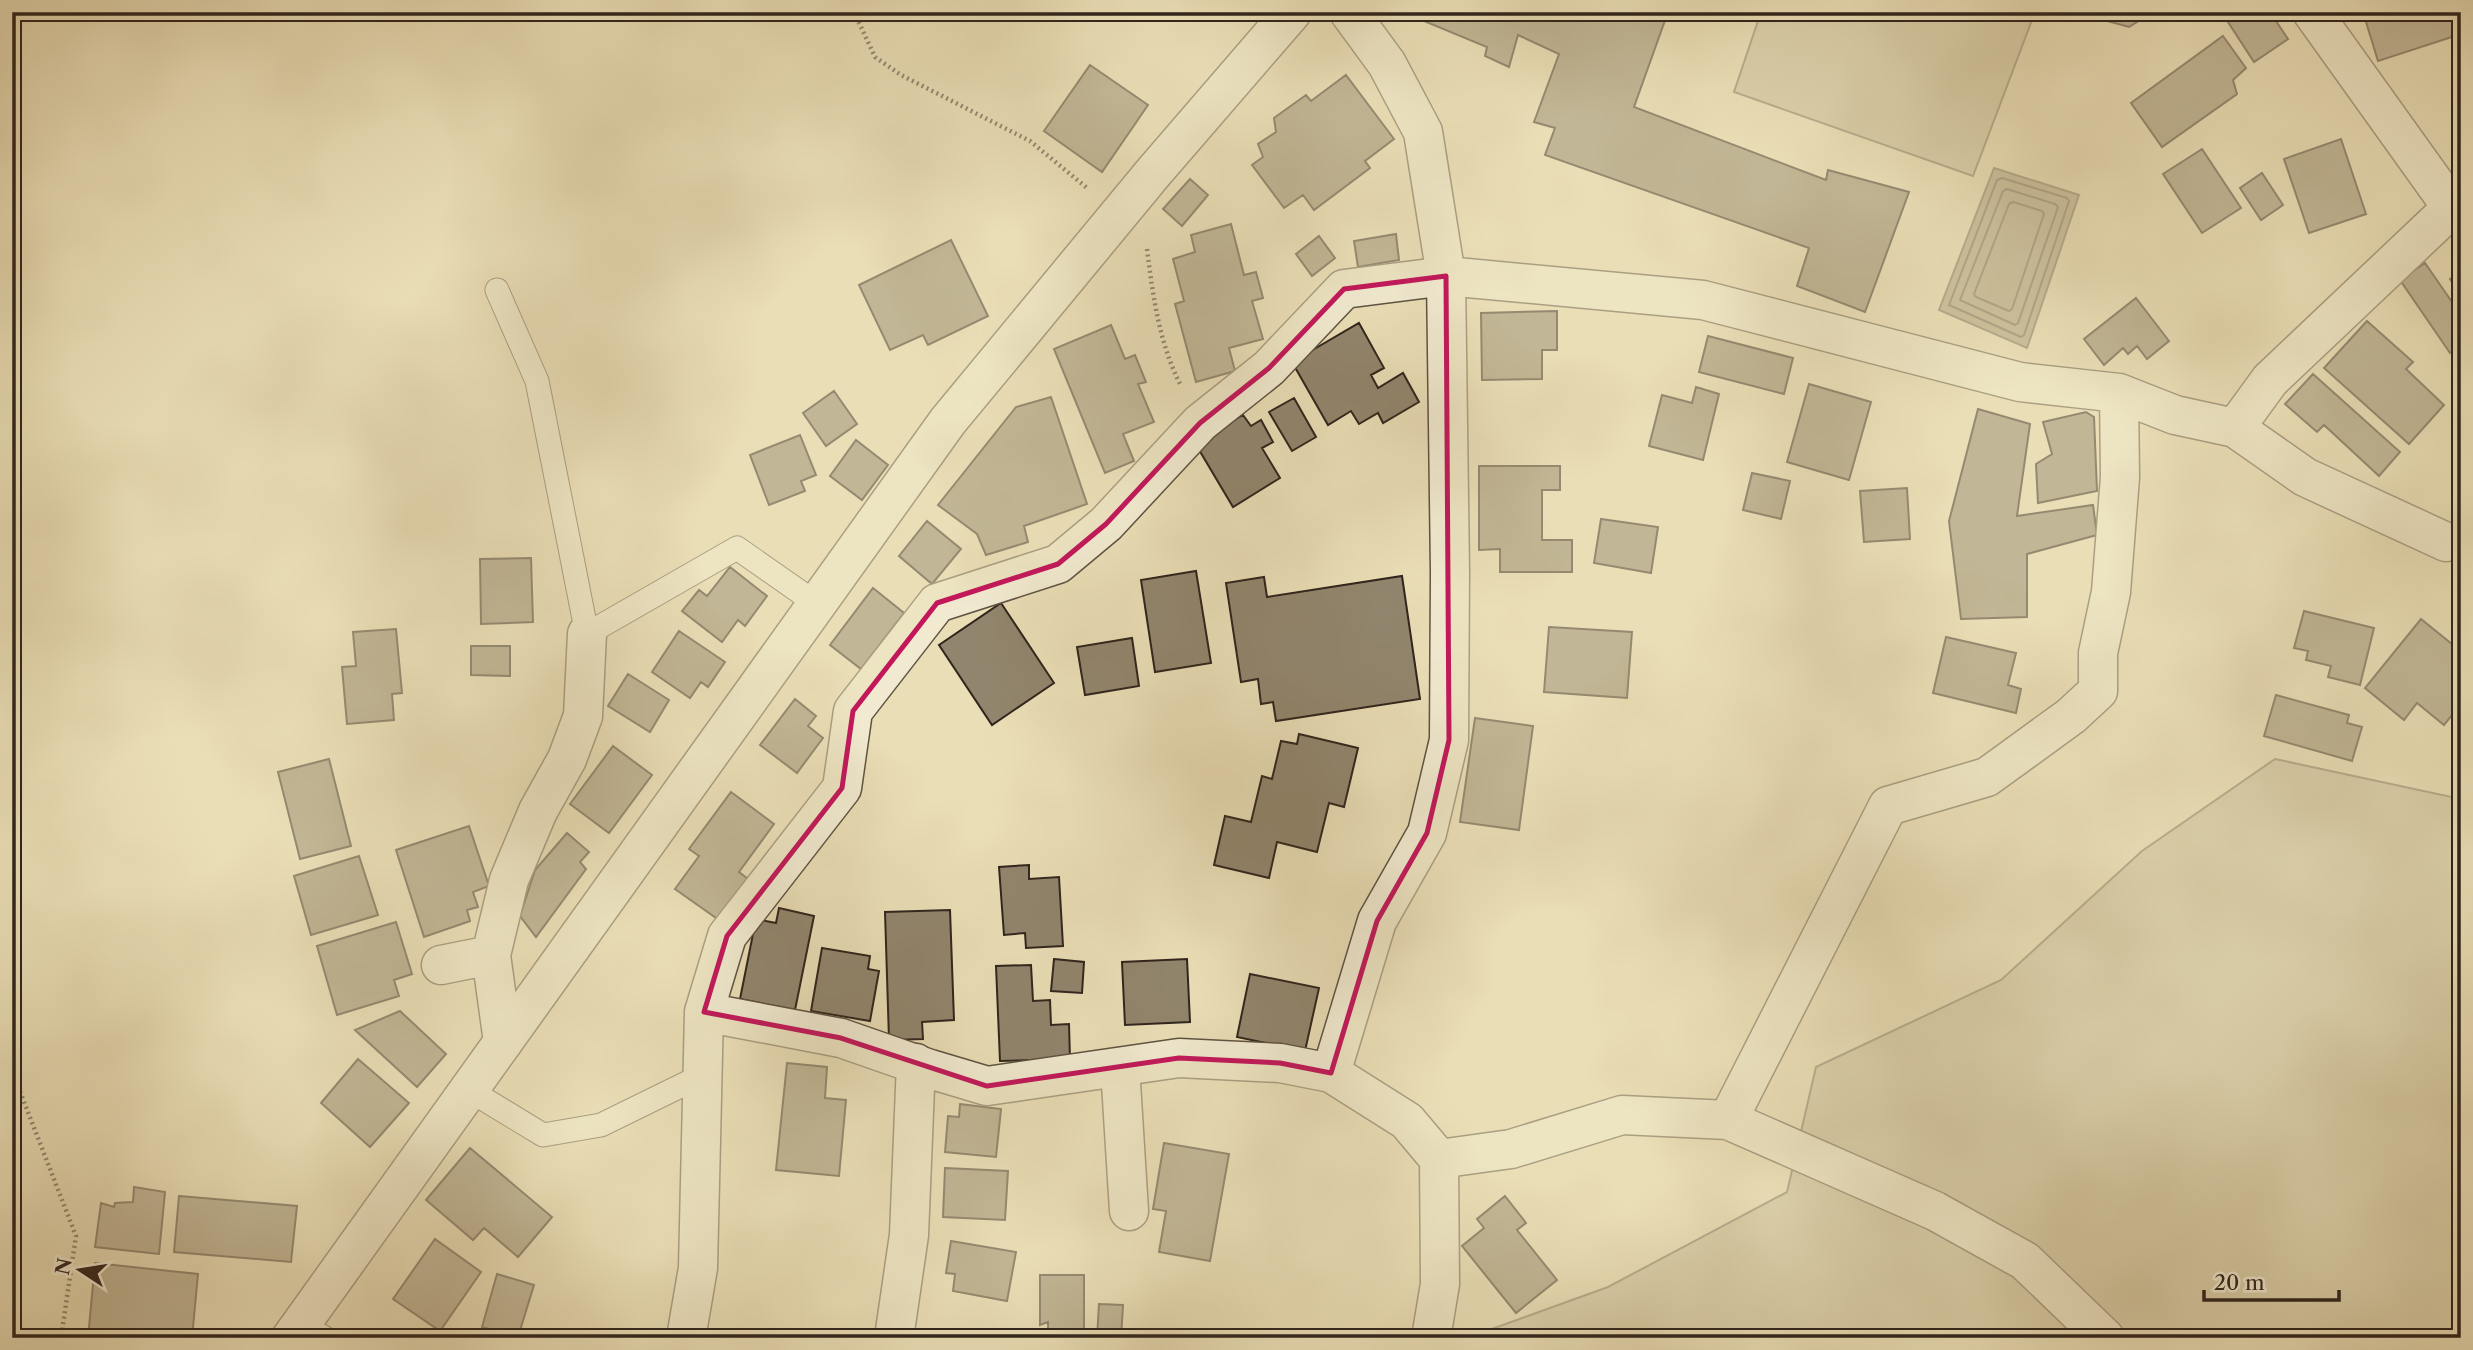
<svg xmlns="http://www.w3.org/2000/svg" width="2473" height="1350" font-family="'Libre Caslon Text',serif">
	<rect width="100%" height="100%" fill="#eadeb6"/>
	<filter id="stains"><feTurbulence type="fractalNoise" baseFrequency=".00286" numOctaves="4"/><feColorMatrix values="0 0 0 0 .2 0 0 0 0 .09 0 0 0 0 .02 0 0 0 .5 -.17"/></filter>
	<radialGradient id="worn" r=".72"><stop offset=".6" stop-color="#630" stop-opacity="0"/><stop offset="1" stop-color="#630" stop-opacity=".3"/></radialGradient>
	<path fill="#cabf9c" stroke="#7d725c" stroke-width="2" d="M1761,12H2035L1973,176L1734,92Z
		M2275,759L2461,799V1338H1467L1608,1287L1787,1192L1816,1067L2001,980L2142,851Z"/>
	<path fill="#ab9f82" stroke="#7a6e5a" stroke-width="2" d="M1994,168L2079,195L2027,348L1939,310Z"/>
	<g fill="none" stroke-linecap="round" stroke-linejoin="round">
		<path stroke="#6e6250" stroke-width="2" d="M2002,178L2067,198L2069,201L2024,335L2021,337L1949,305L1997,180Z
			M2007,189L2055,204L2058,207L2018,323L2015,325L1960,300L2003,191Z
			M2013,202L2042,211L2044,214L2012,309L2009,311L1976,297L1974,294L2009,204Z"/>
	</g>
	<path fill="#91856d" stroke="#30251d" stroke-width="2" d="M1408,12H1668L1634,107L1826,180L1828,170L1909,192L1865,312L1797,286L1809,248L1545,155L1555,128L1534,122L1559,54L1518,35L1509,67L1485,56L1487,47L1407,14Z
		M2102,12H2153L2129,27L2100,19Z
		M2236,12H2270L2288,39L2254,62L2226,19Z
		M2363,12H2461V34L2378,61Z
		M2223,36L2246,68L2233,80L2237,94L2162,147L2131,103Z
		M1090,65L1148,105L1102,172L1044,131Z
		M1346,75L1394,139L1365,161L1370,168L1314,210L1303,195L1284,208L1252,165L1263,157L1258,144L1276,132L1274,118L1306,95L1311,101Z
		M2341,139L2366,214L2309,233L2284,159Z
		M2202,149L2241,208L2202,233L2163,174Z
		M2262,173L2283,205L2261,220L2240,188Z
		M1190,179L1208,195L1182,226L1163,209Z
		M1231,224L1244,275L1256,272L1263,298L1252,301L1263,339L1229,348L1235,371L1196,382L1175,304L1184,301L1173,259L1195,252L1191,235Z
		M1396,234L1399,260L1358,267L1354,241Z
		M1319,236L1335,258L1312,276L1296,254Z
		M951,240L988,316L928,345L923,335L890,350L859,285Z
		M2425,263L2461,315V346L2450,353L2400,280Z
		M2461,272V296L2450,279Z
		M2136,298L2169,341L2147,359L2137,346L2128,354L2123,348L2104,365L2084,339Z
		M1557,311V350H1542V379L1482,380L1481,313Z
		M2367,321L2413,362L2406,369L2444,405L2409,444L2324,368Z
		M1359,323L1384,368L1371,375L1378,388L1403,373L1419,402L1383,423L1378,413L1359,424L1351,411L1328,425L1292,362Z
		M1111,325L1125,359L1135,355L1146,382L1138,384L1154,422L1123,434L1134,461L1105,473L1054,349Z
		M1708,336L1793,358L1784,394L1699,372Z
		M2313,374L2400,452L2379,476L2324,425L2317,432L2285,404Z
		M1809,384L1871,402L1849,480L1787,462Z
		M1696,387L1719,394L1703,460L1649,446L1662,395L1692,403Z
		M834,391L857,424L826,446L803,413Z
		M1051,397L1087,504L1024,526L1028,542L986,555L977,534L938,505L1016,407Z
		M1294,398L1316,437L1292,451L1269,412Z
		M1978,409L2030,424L2017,516L2093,505L2097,535L2027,554V617L1961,619L1949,521Z
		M2086,412L2094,417L2097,491L2038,503L2036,464L2052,454L2043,422Z
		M1243,415L1251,426L1261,420L1273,442L1262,448L1280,478L1233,507L1195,443Z
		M800,435L816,475L801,481L805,491L769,505L750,455Z
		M856,440L888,465L862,500L830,476Z
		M1479,466H1560V490H1542V540H1572V572H1500V549L1479,550Z
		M1752,473L1790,481L1781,519L1743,510Z
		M1907,488L1910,539L1864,542L1860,491Z
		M1601,519L1658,527L1651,573L1594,563Z
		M927,521L961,549L932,584L899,556Z
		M531,558L533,622L481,624L480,559Z
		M730,567L767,596L745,626L738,620L722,642L682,611L699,590L707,596Z
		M1196,571L1211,663L1155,672L1141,580Z
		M1402,576L1420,699L1276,721L1273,702L1261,704L1258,679L1241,682L1226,583L1264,577L1267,597Z
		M873,588L904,613L861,669L830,645Z
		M1001,603L1054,683L992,725L939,645Z
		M2304,611L2374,628L2360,685L2328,677L2331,666L2306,660L2308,651L2294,648Z
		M2421,619L2452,644L2461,633V704L2444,725L2417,703L2404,720L2365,688Z
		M1549,627L1632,632L1627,698L1544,692Z
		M396,629L402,693L392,694L394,720L347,724L342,667L356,666L353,632Z
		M679,631L725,662L708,687L701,682L690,698L652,672Z
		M1946,637L2016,653L2008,685L2021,689L2016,713L1933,693Z
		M1132,638L1139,686L1085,695L1077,647Z
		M471,646H510V676L471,675Z
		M628,674L669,700L650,732L608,706Z
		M2276,695L2349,715L2347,723L2362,727L2352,761L2264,736Z
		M795,699L816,716L808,726L823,738L797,773L760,745Z
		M1475,718L1533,726L1519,830L1460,822Z
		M1299,734L1358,748L1344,807L1329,803L1317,852L1277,842L1269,878L1214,865L1225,816L1251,822L1262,776L1272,779L1281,741L1297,744Z
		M613,746L652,775L609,833L570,804Z
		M329,759L351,846L300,859L278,772Z
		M731,792L774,824L739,872L748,879L719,920L675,889L699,856L689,849Z
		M469,826L489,886L473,892L478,907L467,910L470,921L424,937L396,850Z
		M567,833L589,852L580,862L586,869L536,937L520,916L535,870Z
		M359,856L378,915L311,935L294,876Z
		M1029,865V879L1059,877L1063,946L1026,948L1025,933L1004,935L999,867Z
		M779,908L814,916L795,1010L740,999L756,919L776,923Z
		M950,910L954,1020L922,1022L923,1039L889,1040L885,912Z
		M396,922L412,974L394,980L399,996L337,1015L317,946Z
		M822,948L870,956L868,969L879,971L870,1021L811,1011Z
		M1054,959L1084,962L1082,993L1051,991Z
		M1187,959L1190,1022L1125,1025L1122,962Z
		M1031,965L1033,1001L1050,1000L1051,1025L1069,1024L1070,1059L1000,1061L996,966Z
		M1250,974L1319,988L1305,1051L1237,1037Z
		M400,1011L446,1054L417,1087L355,1030Z
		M358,1059L409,1103L370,1147L321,1103Z
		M787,1063L827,1067L825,1098L846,1100L839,1176L776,1170Z
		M960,1104L1001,1109L996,1157L945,1152L948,1116L959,1117Z
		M1164,1143L1229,1154L1210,1261L1159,1252L1166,1211L1153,1209Z
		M470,1148L552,1217L518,1257L484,1228L473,1240L426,1200Z
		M945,1168L1008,1171L1005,1220L943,1217Z
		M134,1187L165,1192L159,1254L95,1247L101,1203L114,1207L115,1203L133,1202Z
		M179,1196L297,1206L291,1262L174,1252Z
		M1505,1196L1526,1223L1517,1230L1557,1280L1516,1313L1462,1246L1484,1228L1477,1219Z
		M435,1239L481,1272L440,1331L393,1299Z
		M951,1241L1016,1252L1007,1301L953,1291L955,1274L946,1273Z
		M95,1263L198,1274L192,1338H88Z
		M497,1274L534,1285L518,1337L482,1327Z
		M1040,1275H1084V1338H1048V1322L1040,1325Z
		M1099,1304L1123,1305L1121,1338H1097Z"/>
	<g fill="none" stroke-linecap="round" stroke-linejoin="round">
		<defs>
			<path id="service" d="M497,290L537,381L587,634L737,548L817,604
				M469,1090L543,1135L601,1125L703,1075
				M300,1324L325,1338"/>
			<path id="minor" d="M1349,12L1387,64L1423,132L1446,276L1450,572L1449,740L1427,833L1377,921L1331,1073L1407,1121L1439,1159L1440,1284L1431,1338
				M2312,12L2453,209
				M2235,428L2305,477L2446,542
				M441,965L491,955
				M704,1012L841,1038L930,1069L987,1086L1179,1058L1280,1063L1331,1073
				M503,1042L491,955L509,880L538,811L567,759L583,716L587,634
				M1120,1067L1129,1211
				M1728,1120L1888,806L1987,777L2071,716L2098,691V653L2111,592L2120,477L2119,393
				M1439,1159L1511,1149L1622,1115L1728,1120L1935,1211L2025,1261L2105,1338
				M686,1338L698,1268L704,1012L727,936L842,788L853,711L937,603L1058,564L1106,524L1200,423L1269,368L1344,289L1446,276L1703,300L2020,382L2119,393L2175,415L2235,428L2270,380L2439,220L2461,203
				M894,1338L909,1235L916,1063"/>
			<path id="tertiary" d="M291,1338L948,421L1153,173L1292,12"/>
		</defs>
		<use href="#service" stroke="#5e5343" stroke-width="25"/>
		<use href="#minor" stroke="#5e5343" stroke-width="41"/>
		<use href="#tertiary" stroke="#5e5343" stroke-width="41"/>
		<path stroke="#30251d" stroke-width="4.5" stroke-dasharray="2 3.5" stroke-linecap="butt" d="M854,12L875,57L901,75L1030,141L1087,188
			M1147,249C1153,296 1159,343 1181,386
			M12,1071L76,1236L61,1338"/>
		<use href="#service" stroke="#f1ead0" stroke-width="23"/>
		<use href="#minor" stroke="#f1ead0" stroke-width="38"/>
		<use href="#tertiary" stroke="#f1ead0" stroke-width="38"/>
	</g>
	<path d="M0 0H2473V1350H0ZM1446,276L1449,740L1427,833L1377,921L1331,1073L1280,1063L1179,1058L987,1086L841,1038L704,1012L727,936L842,788L853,711L937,603L1058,564L1106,524L1200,423L1269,368L1344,289Z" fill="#eadeb6" fill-opacity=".55" fill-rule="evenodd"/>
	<path fill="none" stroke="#c2185b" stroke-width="5" stroke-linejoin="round" d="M1446,276L1449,740L1427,833L1377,921L1331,1073L1280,1063L1179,1058L987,1086L841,1038L704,1012L727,936L842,788L853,711L937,603L1058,564L1106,524L1200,423L1269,368L1344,289Z"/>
	<rect width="2473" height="1350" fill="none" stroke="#eadeb6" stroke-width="42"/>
	<rect x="14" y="14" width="2445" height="1322" fill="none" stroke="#30251d" stroke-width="3.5"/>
	<rect x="21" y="21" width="2431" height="1308" fill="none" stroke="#30251d" stroke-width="2"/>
	<g transform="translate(80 1270) rotate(282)" stroke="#f1ead0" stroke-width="5" paint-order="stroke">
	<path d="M0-5L12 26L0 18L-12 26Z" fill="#30251d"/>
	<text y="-10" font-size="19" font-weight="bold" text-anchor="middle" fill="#30251d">N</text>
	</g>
	<path d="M2204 1290v10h135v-10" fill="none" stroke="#30251d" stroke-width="3.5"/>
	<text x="2214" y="1290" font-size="21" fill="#30251d" stroke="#f1ead0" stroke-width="5" paint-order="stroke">20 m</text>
	<rect width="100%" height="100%" filter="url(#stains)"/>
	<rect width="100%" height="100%" fill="url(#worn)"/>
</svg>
